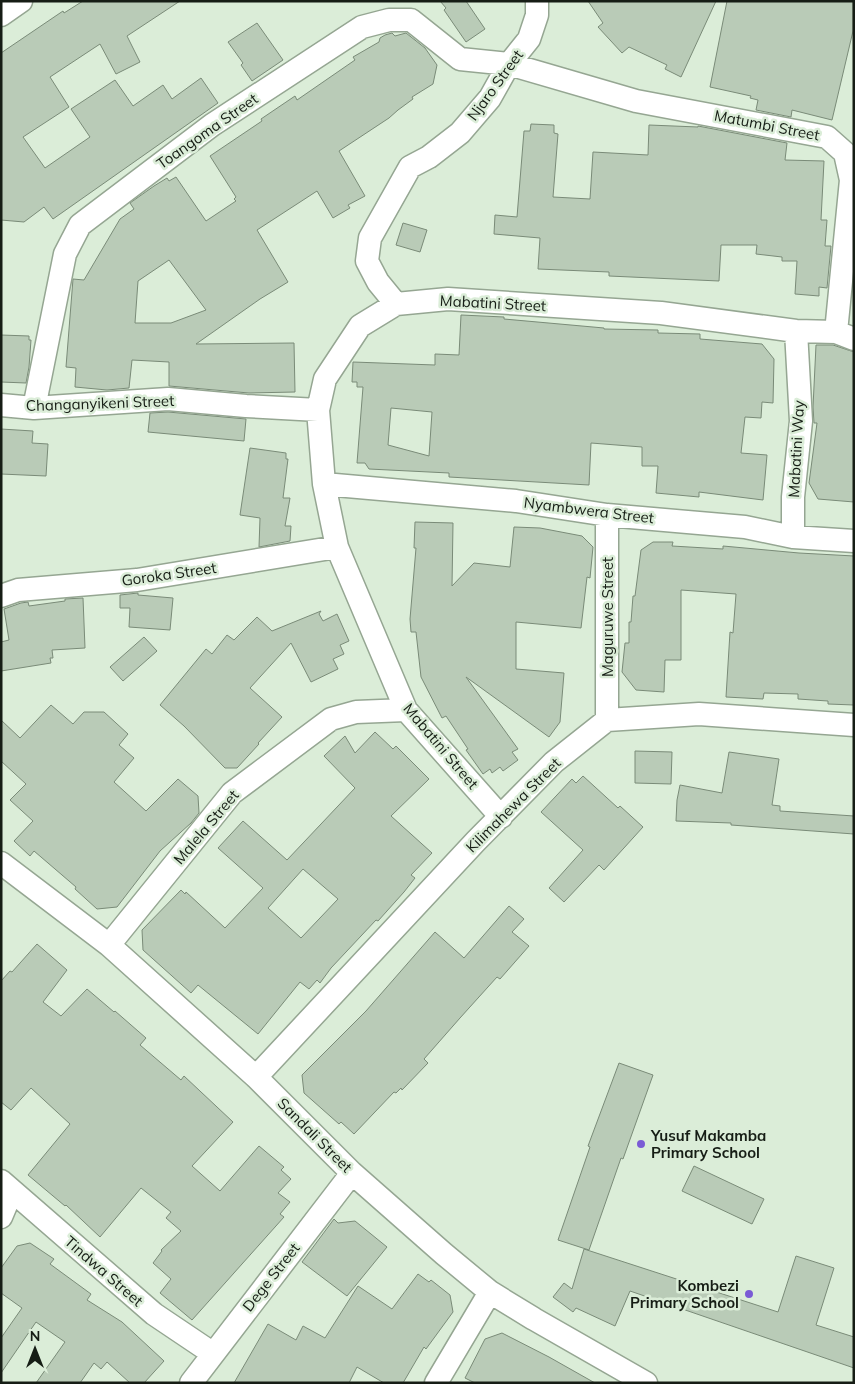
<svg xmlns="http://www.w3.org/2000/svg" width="855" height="1384" font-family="Mulish,sans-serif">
	<rect width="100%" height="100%" fill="#dbedd8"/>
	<path fill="#b9cbb7" stroke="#7a8b78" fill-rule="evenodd" d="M83,1H180L127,36L140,62L116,74L100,44L50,77L69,107L23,137L45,168L90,137L71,109L115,80L133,106L163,85L172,99L201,78L218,103L53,219L44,207L24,222L1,220V53L63,11L64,13Z
		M440,1H466L485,29L466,42L444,10L446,8Z
		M588,1H716L681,77L665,69L667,65L629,47L622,53L598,27L603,23Z
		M727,1H853V31L832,120L792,110L791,117L756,110L758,100L750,98L751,96L710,87Z
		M257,23L283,60L252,81L241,65L243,63L228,42Z
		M392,33L395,36L406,33L425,48L437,65L433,84L412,97L413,99L398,110L389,118L339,151L365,196L348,205L350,208L333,218L317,191L257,230L288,282L260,299L196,344L294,343L295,392L249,393L169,386V362L132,360L129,388L107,390L75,387L76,368L66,367L73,279L84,280L120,219L134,209L130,203L154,186L167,178L169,181L176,177L206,221L236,201L234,199L236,197L210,156L262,121L261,119L295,96L297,100L355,60L353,57L379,42L380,38L385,35ZM169,260L206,310L171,323H135L138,281Z
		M531,124L554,125V133L558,134L553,197L590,199L593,152L648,155L649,125L698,127V126L787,143L785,160L824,161L821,220H827L825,246H831L827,288L819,287V296L795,294L797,261H782V257L756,254L757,245H721L719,281L609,276V272L538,269L540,238L494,234L495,215L517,217L524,131H530Z
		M403,223L427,230L420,252L396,245Z
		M461,315L504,317V319L604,328V329L658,330V333L700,334V339L762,344L774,359L773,403L762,402L761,418L745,417L741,453L767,455L763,500L699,492V497L656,493L658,466H642V447L591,443L589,485L449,477V473L369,469L365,463H357L363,387H357V382H352L353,362L435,365V354L459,355ZM391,408L432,412L429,456L388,445Z
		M1,335L29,336V340H31L29,367L26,383L1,382Z
		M816,345H833L854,352V502L818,499L809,483L817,423H814L813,407Z
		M168,412L246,419L244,441L148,432L150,413Z
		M1,429L33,431L32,443L48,444L46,476L1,474Z
		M250,448L286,453V459H288L283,498H290L285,526H291L290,541L259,547L260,518L240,515Z
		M415,522L453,523L452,586L474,563L510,567L514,527L540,528L582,536L593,547L590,578L587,577L581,628L516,622V669L564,673L560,722L549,737L466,677L518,749L512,752L518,760L503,771L500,767L492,773L490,769L483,774L466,750L468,749L446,716L442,718L421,677L416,632H411L410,619L416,548H414Z
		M653,542H673L672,546L723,549V546L799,553L854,556V705L828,704V701L798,699V694L764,693L763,699L726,697L730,632L733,633L736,594L681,590V660H665L664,692L636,690L622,672L625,643H629V622H631L633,596H635L641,550Z
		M138,593V595L173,598L170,630L129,627L130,608H120V595Z
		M83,598L85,648L52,650L53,658H50L51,663L1,671V642L9,640L4,609L21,603L28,602L29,606L65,601V599Z
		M321,611L319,614L323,621L337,614L349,641L340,645L344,654L333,659L338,669L311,682L291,643L250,688L282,717L258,743L259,744L237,768H225L184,726L160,705L206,649L212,654L227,635L234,640L257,617L272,631Z
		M144,637L157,651L123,681L110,667Z
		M51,705L73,724L84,712H104L128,734L119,745L134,758L114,782L146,811L178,779L198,796L199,813L191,823L160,851L117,907L97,909L75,889L76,887L34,851L30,856L14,841L33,821L10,800L26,784L1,761V720L20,738Z
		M375,732L393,749L396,746L429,779L391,816L432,853L411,875L415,878L404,892L378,921L376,920L331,968L320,983L317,980L309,989L300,982L258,1034L198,985L191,993L143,950L142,930L181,890L185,894L186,892L225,928L263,888L218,848L243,821L287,860L355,788L324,756L345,736L355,753ZM303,869L338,899L301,938L268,908Z
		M635,751L672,752L671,784L635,783Z
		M729,752L779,759L772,805L780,806V811L854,816V834L731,825V823L676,821L677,800L680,785L722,793Z
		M583,776L618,808L620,806L643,827L604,870L599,865L564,902L549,888L583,850L541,812L572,779L576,783Z
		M509,906L524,919L512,932L529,946L500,979L497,977L460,1018L424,1059L428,1063L402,1090L401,1088L396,1093L394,1092L354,1134L341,1122L339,1124L304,1093L302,1075L366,1011L435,932L464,958Z
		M37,944L67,970L43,1002L61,1016L87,989L114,1012L115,1011L146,1038L140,1045L181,1080L184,1076L233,1122L192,1166L220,1191L259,1146L284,1167L281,1170L291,1179L278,1193L290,1202L280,1214L284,1217L192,1320L160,1293L171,1279L153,1263L162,1251L161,1250L181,1231L166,1218L171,1212L141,1188L100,1237L66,1205L65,1206L28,1175L70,1124L31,1088L11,1110L1,1102V981L10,971L12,972Z
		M619,1063L653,1075L623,1159L621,1158L589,1250L558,1240L590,1147L588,1146Z
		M694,1166L764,1199L752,1224L682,1191Z
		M334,1219L338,1223L355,1221L387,1247L347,1296L302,1262Z
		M30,1243L54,1259L50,1264L91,1294L87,1300L122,1322L164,1361L144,1383H130L107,1362L101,1369L94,1363L80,1383H36L65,1342L36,1322L1,1373V1338L22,1308L1,1293V1268L17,1246Z
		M584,1249L778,1312L796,1256L834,1268L816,1325L854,1337V1368L630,1291L615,1326L576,1308L573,1312L553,1297L564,1283L572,1289Z
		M418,1274L429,1282L431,1280L450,1295L453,1312L426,1349L424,1347L403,1383H384L357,1367L349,1383H234L268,1324L296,1340L303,1326L325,1338L358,1286L392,1309Z
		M502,1333L549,1357L595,1383H475L465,1378L485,1339Z"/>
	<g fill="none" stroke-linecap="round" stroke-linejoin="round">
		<defs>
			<path id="minor" d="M1,15L21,1
				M396,304L378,282L367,261L370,238L410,167L429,157L460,133L490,98L509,64L529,39L537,15V1
				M1,405L34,408L168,399L246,406L318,410
				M34,408L65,254L80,225L212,125L362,27L389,20H411L460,59L509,64L636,101L827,137L845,153L851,180L836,332
				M324,484L516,501L607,515L745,527L793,537L854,541
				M607,515V720
				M793,537V497L801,421L796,331
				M1,596L18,590L137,580L337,547
				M501,817L406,710L337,547L324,484L318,410L325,379L360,326L396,304L448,299L661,313L796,331L836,332L854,339
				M1,863L109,945L256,1077L352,1173L444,1254L490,1292L534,1319L646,1383
				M109,945L232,793L331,719L356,712L406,710
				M256,1077L476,841L554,762L607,720L699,714L854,725
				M1,1181L154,1314L212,1353
				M1,1217L12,1191
				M191,1383L352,1173
				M436,1383L490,1292"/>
		</defs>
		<use href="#minor" stroke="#95a692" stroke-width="25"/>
		<use href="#minor" stroke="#fff" stroke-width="22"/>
	</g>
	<g fill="#7a5bd5" stroke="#dbedd8" stroke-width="2">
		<circle cx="641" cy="1144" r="5"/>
		<circle cx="749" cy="1294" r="5"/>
	</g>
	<g text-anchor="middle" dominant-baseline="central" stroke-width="5" stroke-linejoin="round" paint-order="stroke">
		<g font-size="15" fill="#161d15" stroke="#dbedd8">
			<text transform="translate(495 85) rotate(-54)">Njaro Street</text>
			<text transform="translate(767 125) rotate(11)">Matumbi Street</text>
			<text transform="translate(207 131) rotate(-35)">Toangoma Street</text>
			<text transform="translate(493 303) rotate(3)">Mabatini Street</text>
			<text transform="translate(100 403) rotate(-2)">Changanyikeni Street</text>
			<text transform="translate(796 449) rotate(-87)">Mabatini Way</text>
			<text transform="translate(589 510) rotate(7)">Nyambwera Street</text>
			<text transform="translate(169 574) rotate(-8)">Goroka Street</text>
			<text transform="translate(607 617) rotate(-90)">Maguruwe Street</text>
			<text transform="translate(441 746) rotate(50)">Mabatini Street</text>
			<text transform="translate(513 805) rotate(-45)">Kilimahewa Street</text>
			<text transform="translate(206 827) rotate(-50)">Malela Street</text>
			<text transform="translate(315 1135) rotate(45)">Sandali Street</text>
			<text transform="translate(104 1271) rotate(41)">Tindwa Street</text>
			<text transform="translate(271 1277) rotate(-52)">Dege Street</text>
		</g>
		<g font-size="15" font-weight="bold" fill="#161d15" stroke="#dbedd8" text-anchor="start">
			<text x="651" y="1135">Yusuf Makamba<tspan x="651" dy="17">Primary School</tspan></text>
			<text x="739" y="1285" text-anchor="end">Kombezi<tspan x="739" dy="17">Primary School</tspan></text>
		</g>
	</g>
	<rect width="855" height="1384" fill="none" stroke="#161d15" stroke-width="5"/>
	<g transform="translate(35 1349)" stroke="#dbedd8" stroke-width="4" paint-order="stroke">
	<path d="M0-4L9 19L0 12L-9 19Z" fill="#161d15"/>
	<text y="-8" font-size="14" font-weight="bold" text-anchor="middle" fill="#161d15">N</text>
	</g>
</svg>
